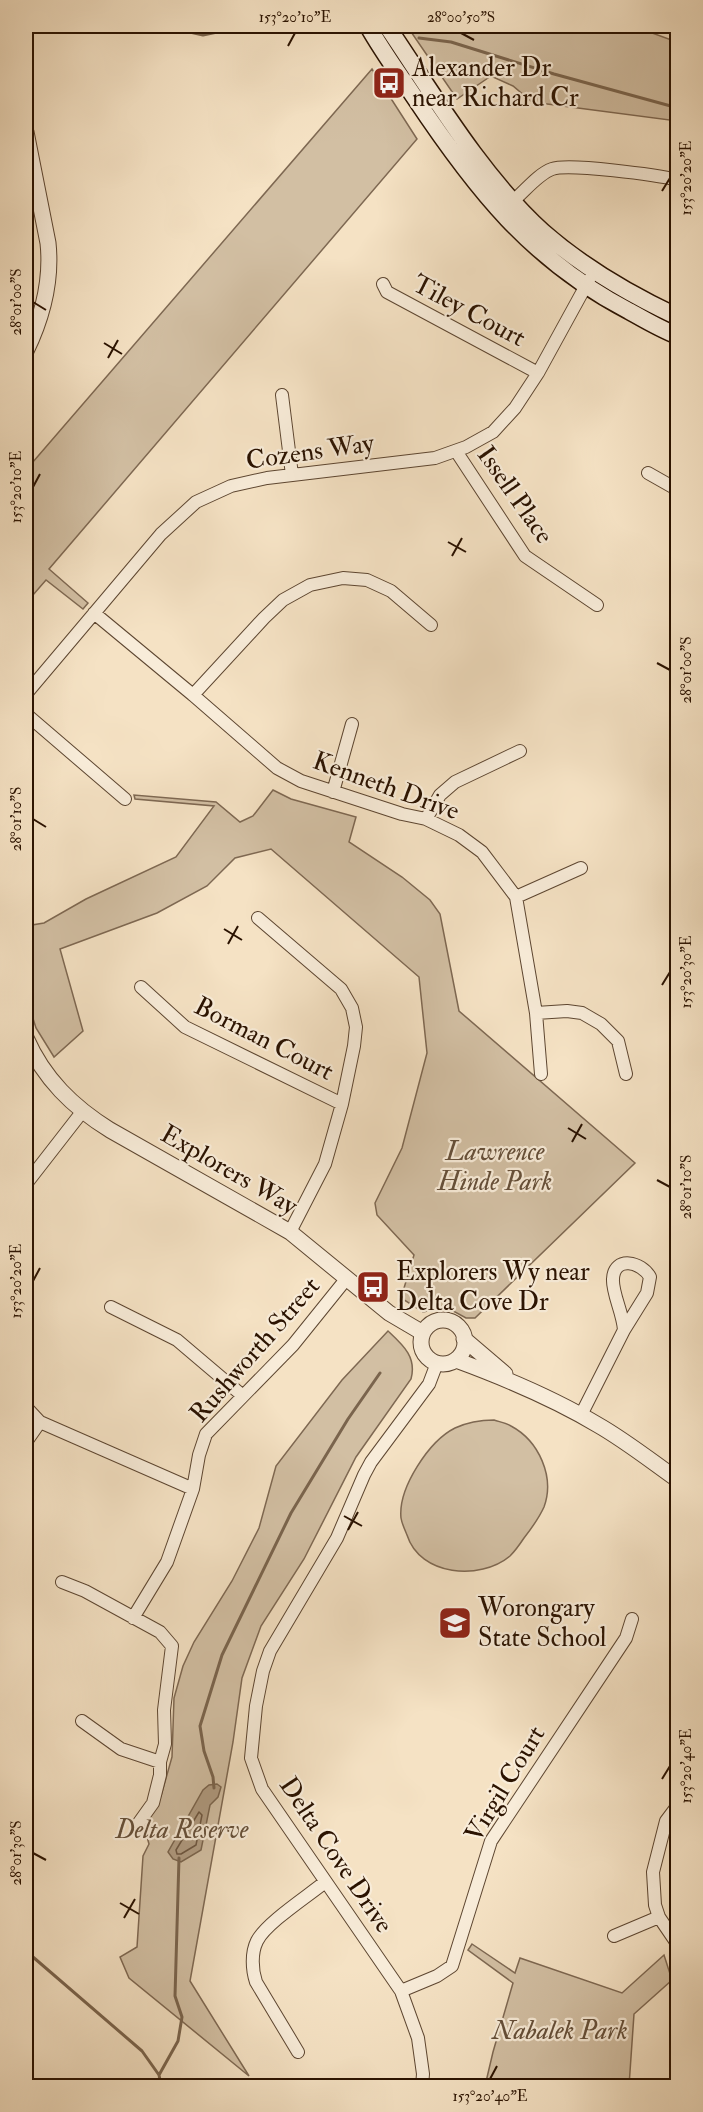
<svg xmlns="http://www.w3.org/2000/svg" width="703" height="2112" font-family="'IM FELL Double Pica',serif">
	<rect width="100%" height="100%" fill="#f5e2c4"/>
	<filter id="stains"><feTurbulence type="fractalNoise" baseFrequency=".00333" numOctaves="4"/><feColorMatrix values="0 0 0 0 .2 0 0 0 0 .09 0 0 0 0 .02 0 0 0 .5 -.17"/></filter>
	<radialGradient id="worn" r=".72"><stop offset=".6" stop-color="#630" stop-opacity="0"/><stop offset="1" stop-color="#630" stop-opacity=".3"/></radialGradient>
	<path fill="#d2bfa3" stroke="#7e6852" stroke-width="1.5" d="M407,26H633L677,42V121L532,102L513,86L491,76L457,99Z
		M372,69L417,139L49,569L88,603L83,609L46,580L26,603V470Z
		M273,790L291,799L356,817L349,842L402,877L430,900L440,914L459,1011L635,1163L475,1318H466L446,1307L423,1312L401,1298L414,1255L377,1215L375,1203L402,1148L427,1053L419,977L271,849L235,858L207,886L157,913L60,949L83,1031L54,1057L36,1028L30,1009L26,986V926L44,923L86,899L176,857L214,806L135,799L134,795L216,802L240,822L253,816Z
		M388,1331C403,1345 417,1357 411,1379L356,1457L304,1559L261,1626L242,1678L233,1742L190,1981L249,2076L129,1978L120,1957L137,1947L143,1856L149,1844L144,1826L161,1796L172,1757L174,1698L183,1666L194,1642L232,1581L259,1528L276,1466L342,1380Z
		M494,1420C500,1422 506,1423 511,1426C539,1441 555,1477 544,1507C539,1518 531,1529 524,1538C520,1544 515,1551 510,1556C480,1581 420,1576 407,1535C405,1530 402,1524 401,1518C398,1488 429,1441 455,1428C468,1422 480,1420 494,1420Z
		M472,1944L515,1973L520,1958L622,1993L664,1955L672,1980L634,2014L629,2086H485L493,2052L513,1983L468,1950Z"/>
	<path fill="#b09b81" stroke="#7a644d" stroke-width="1.5" d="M217,1784L221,1787L218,1797L210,1805L201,1850L181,1862L173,1859L168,1852L203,1790L209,1785Z"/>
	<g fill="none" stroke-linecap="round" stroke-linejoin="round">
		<path stroke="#6d5640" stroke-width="1.5" d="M199,1812L202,1815L196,1845L181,1854H177L176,1850Z"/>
		<path stroke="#7a644d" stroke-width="3" d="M163,26L203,35L246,26
			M419,38L451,42L554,74L678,108
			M214,1788L213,1777L204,1751L200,1726L222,1655L291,1513L348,1419L380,1373
			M26,1951L142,2051L159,2075L161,2086
			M159,2075L178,2041L182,2017L175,1996L179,1858"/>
		<defs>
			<path id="minor" d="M513,201C525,191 538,174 552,169C569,163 657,175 678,180
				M383,284L387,292L538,373
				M282,395L292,475
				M456,451L525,556L597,605
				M648,473L678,490
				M94,613L193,695L277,768L301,781L402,814L426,819L459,835L482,852L516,897L536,1013L541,1074
				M26,694L161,534L196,502L231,486L267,478L435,458L466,447L493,432L515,408L538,373L589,280
				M193,695L264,618L283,600L310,585L343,578L367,580L391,591L431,625
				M26,714L125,799
				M333,792L352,724
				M426,819L440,795L455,782L520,751
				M516,897L581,868
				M258,918L341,989L352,1008L356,1027L354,1046L342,1104L325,1164L290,1232
				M141,987L185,1027L342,1104
				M536,1013L567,1011L582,1013L601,1024L618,1041L626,1074
				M26,1184L82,1112
				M111,1307L177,1340L243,1396
				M26,1407L40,1422L193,1489
				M581,1415L624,1330L647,1293L650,1277C642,1262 614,1255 613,1279C612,1293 623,1313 624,1330
				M26,1442L40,1422
				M62,1582L85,1591L160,1632L172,1646L164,1710L165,1744L160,1762V1775L153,1803L138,1824
				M133,1618L167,1562L193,1489L199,1455L206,1434L293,1345L347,1278
				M82,1721L121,1749L160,1762
				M678,1805L666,1821L653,1872L655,1905L659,1917L678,1945
				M614,1936L659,1917
				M401,1991L437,1976L452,1966L491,1841L626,1638L632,1619
				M298,2052L256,1982C252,1970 251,1953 257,1941C266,1923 308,1896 325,1882
				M422,2086L423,2074L418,2038L401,1991L262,1789L251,1758L256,1706L263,1671L270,1651L337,1538L364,1475L371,1462L429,1384L437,1363"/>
			<path id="tertiary" d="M26,132L48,243C52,281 42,318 26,351
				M26,1038C44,1079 73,1107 110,1130L290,1232L389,1313L423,1333
				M421 1342a22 22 0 1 1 44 0a22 22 0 1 1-44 0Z
				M464,1339L505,1374
				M456,1360C505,1378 553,1398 598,1425C626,1441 651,1461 678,1480"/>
			<path id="secondary" d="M368,26C382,51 399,74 415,98C475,188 531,260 629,311C645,320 660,329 678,336
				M387,26C433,94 482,177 543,232C584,268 629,294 678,317"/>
		</defs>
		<use href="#minor" stroke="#5d4631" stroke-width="14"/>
		<use href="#tertiary" stroke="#5d4631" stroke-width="17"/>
		<use href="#secondary" stroke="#2a1200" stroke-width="19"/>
		<use href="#minor" stroke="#f8ecd9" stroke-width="12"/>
		<use href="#tertiary" stroke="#f8ecd9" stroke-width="15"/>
		<use href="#secondary" stroke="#f8ecd9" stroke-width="16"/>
	</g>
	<path fill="none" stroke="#2a1200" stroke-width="2" d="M461,33L474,40M288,46L295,33M662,191L670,178M33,302L46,310M104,343L122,354M108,358L118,340M33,487L40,474M448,542L466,552M452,556L462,538M657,663L670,670M33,819L46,827M224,929L242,940M228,944L238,926M662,985L670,972M568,1128L586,1139M572,1142L582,1124M657,1180L670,1187M33,1281L40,1268M344,1516L362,1526M348,1530L358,1512M662,1779L670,1766M33,1853L46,1860M120,1903L139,1914M124,1918L135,1899M490,2079L497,2066"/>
	<defs>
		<symbol id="bus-square" viewBox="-11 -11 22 22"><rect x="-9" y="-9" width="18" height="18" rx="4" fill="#8f2418" stroke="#f8ecd9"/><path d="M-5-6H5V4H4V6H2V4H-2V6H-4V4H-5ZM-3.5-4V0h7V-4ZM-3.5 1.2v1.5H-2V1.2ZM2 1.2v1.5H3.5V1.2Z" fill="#fff"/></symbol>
		<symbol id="school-square" viewBox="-11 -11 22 22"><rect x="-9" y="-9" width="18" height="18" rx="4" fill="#8f2418" stroke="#f8ecd9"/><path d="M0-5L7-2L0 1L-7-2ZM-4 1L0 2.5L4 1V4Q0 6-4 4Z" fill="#fff"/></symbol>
	</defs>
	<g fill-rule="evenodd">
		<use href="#bus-square" x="370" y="64" width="38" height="38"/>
		<use href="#bus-square" x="354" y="1268" width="38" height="38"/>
		<use href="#school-square" x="436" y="1604" width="38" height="38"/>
	</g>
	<g text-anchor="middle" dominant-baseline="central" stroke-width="4.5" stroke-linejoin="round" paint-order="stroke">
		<g font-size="26" fill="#2a1200" stroke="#f8ecd9" text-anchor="start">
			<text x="412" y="68">Alexander Dr<tspan x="412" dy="30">near Richard Cr</tspan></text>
			<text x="396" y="1272">Explorers Wy near<tspan x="396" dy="30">Delta Cove Dr</tspan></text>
			<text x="478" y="1608">Worongary<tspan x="478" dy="30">State School</tspan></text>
		</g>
		<g font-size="26" fill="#2a1200" stroke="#f8ecd9">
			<text transform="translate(469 311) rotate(28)">Tiley Court</text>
			<text transform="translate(310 452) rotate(-8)">Cozens Way</text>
			<text transform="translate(515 495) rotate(55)">Issell Place</text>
			<text transform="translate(386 786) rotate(20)">Kenneth Drive</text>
			<text transform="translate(264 1039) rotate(27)">Borman Court</text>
			<text transform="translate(229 1170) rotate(30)">Explorers Way</text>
			<text transform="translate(255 1350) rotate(-49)">Rushworth Street</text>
			<text transform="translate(505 1784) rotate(-59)">Virgil Court</text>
			<text transform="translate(336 1855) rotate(56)">Delta Cove Drive</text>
		</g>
		<g font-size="26" font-style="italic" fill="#654f39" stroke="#f8ecd9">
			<text x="495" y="1152">Lawrence<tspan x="495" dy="30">Hinde Park</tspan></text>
			<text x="182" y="1830">Delta Reserve</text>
			<text x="560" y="2031">Nabalek Park</text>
		</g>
	</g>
	<rect width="703" height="2112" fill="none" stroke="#f5e2c4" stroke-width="66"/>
	<rect x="33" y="33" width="637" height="2046" fill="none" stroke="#2a1200" stroke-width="2"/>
	<g font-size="15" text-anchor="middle" fill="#2a1200">
		<text x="295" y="22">153°20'10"E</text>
		<text x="461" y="22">28°00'50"S</text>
		<text transform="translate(686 178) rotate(-90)" y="5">153°20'20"E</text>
		<text transform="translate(16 302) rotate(-90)" y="5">28°01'00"S</text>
		<text transform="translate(16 487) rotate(-90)" y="5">153°20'10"E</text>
		<text transform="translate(686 670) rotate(-90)" y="5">28°01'00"S</text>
		<text transform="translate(16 819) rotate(-90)" y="5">28°01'10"S</text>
		<text transform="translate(686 972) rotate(-90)" y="5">153°20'30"E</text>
		<text transform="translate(686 1187) rotate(-90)" y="5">28°01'10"S</text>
		<text transform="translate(16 1281) rotate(-90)" y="5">153°20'20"E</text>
		<text transform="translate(686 1766) rotate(-90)" y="5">153°20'40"E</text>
		<text transform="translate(16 1853) rotate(-90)" y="5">28°01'30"S</text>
		<text x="490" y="2101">153°20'40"E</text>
	</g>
	<rect width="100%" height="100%" filter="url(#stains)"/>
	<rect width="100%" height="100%" fill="url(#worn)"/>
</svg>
